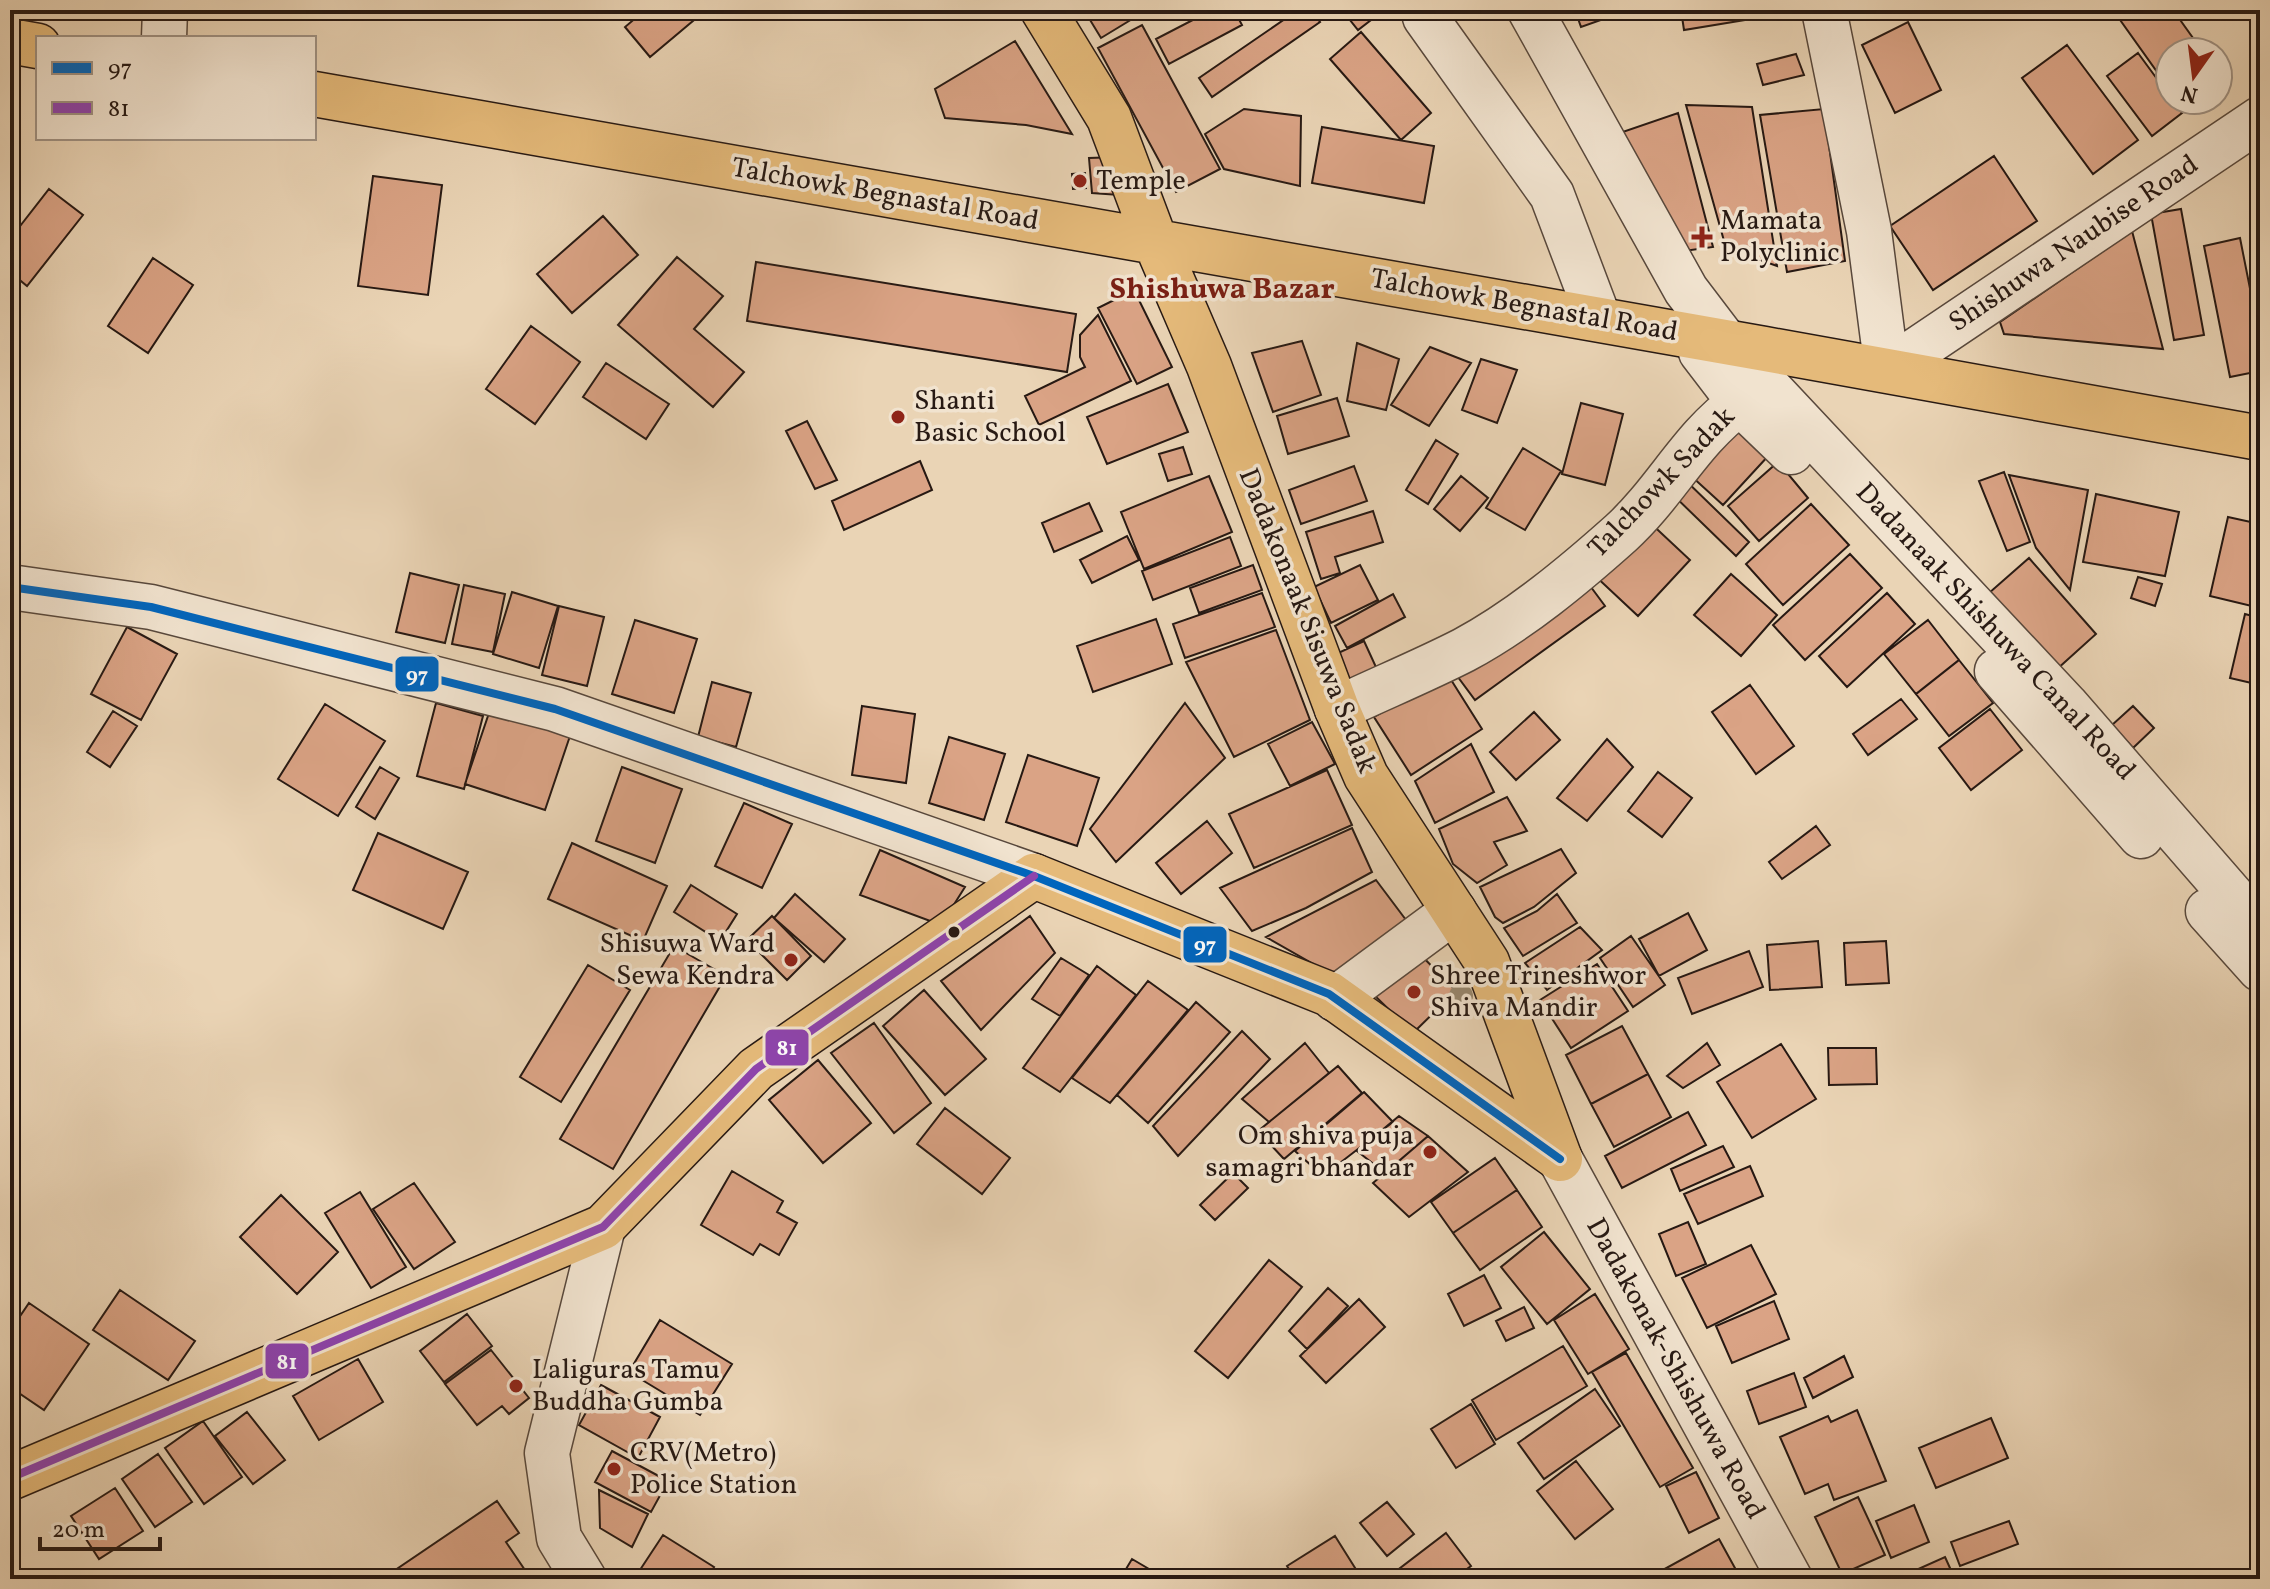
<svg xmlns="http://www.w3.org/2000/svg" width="2270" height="1589" font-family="Vollkorn,serif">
	<rect width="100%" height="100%" fill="#ead4b5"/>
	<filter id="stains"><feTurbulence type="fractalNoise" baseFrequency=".0025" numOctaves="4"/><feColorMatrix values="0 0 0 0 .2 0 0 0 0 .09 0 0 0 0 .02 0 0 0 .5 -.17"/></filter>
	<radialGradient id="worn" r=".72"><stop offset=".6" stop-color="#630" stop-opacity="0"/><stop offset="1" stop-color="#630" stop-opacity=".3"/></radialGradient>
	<path fill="#daa385" stroke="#271913" stroke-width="2" d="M645,10H706L650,57L625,27Z
		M1084,10H1147L1101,38Z
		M1212,10H1234L1242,25L1169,64L1156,39Z
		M1298,10H1311L1320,22L1212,97L1199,78Z
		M1342,10H1384L1358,30Z
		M1575,10H1629L1581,27Z
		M1681,10H1799L1800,11L1684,30Z
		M2113,10H2173L2203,52H2170V90Z
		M1908,22L1941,90L1895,113L1862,45Z
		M1142,25L1220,169L1176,192L1098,48Z
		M1361,32L1431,113L1401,140L1330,59Z
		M1015,41L1072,134L1026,125L945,118L935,89Z
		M2067,45L2138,140L2093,174L2022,78Z
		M2138,53L2182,113L2152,136L2107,76Z
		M1796,54L1804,75L1763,85L1757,64Z
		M1686,105L1752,107L1777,266L1726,248Z
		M1244,109L1301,116L1300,186L1224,169L1205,134Z
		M1824,109L1845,261L1787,272L1760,115Z
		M1678,113L1713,247L1684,251L1608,137Z
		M1322,127L1434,146L1424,203L1312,183Z
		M1994,156L2037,221L1933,290L1890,226Z
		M1118,157L1119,195L1092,193L1089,158Z
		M1085,173L1086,188L1073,189L1072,174Z
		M373,176L442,185L428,295L358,286Z
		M49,189L83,215L27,286L10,272V239Z
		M2181,209L2204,335L2174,340L2151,214Z
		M603,216L638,255L572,313L537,274Z
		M2132,231L2163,349L2004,334L2000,322Z
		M2240,238L2260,339V371L2230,377L2204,246Z
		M677,257L723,296L694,329L744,372L713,407L618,325Z
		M153,258L193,285L148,353L108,326Z
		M756,262L1076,314L1067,372L747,321Z
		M1134,290L1172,367L1137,384L1098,308Z
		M1098,315L1131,381L1039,425L1025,396L1085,367L1080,357V335Z
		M531,326L580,362L535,424L486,389Z
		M1302,341L1321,395L1273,412L1252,353Z
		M1357,343L1399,359L1386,410L1347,401Z
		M1430,347L1471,363L1429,426L1391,405Z
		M1481,359L1517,370L1497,423L1462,410Z
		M606,363L669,404L646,439L583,397Z
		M1168,384L1188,432L1107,464L1087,417Z
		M1337,398L1349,436L1288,454L1277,416Z
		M1581,403L1623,414L1605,485L1562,474Z
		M807,421L837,480L815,489L786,431Z
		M1737,423L1770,454L1723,505L1690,475Z
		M1436,440L1458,454L1428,504L1406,490Z
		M1183,447L1192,474L1168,481L1159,454Z
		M1523,448L1561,471L1525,530L1486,508Z
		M920,461L932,490L844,530L832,501Z
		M1778,462L1808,498L1759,541L1728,506Z
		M1354,466L1367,501L1301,524L1289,490Z
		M2004,472L2030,542L2007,551L1979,481Z
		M1680,475L1749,542L1736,556L1667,489Z
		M2009,475L2088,490L2070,590L2036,548Z
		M1209,476L1232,532L1144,569L1121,512Z
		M1461,476L1488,498L1460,531L1434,509Z
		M2096,494L2179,512L2165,576L2083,562Z
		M1089,503L1102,531L1054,552L1042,523Z
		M1811,504L1849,545L1783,605L1746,564Z
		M1373,511L1383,542L1335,557L1340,573L1321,579L1306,532Z
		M1644,517L1690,560L1638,616L1592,573Z
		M2228,517L2260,524V608L2210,596Z
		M1127,536L1139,560L1092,583L1080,560Z
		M1230,537L1241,566L1153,600L1142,571Z
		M1850,554L1882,588L1805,660L1773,625Z
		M2029,558L2096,634L2056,670L1989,593Z
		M1253,565L1262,590L1199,613L1190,588Z
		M1360,565L1378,600L1331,623L1314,587Z
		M410,573L459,585L445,643L396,632Z
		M1731,574L1777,615L1741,656L1694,615Z
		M1582,575L1605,606L1475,700L1452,669Z
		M2138,577L2162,584L2155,606L2131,598Z
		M464,585L505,594L493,652L452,644Z
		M512,592L558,606L539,668L493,654Z
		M1262,593L1275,627L1185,658L1173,624Z
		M1887,593L1915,624L1847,687L1819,656Z
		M1393,594L1405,617L1347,648L1335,626Z
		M559,606L604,617L587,686L542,675Z
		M2245,614L2260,618V685L2230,678Z
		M1156,619L1172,664L1093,692L1077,646Z
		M635,620L697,639L674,713L612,694Z
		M1928,620L1959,660L1916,694L1884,654Z
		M127,627L177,654L141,720L91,694Z
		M1276,630L1310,720L1234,757L1186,662Z
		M1364,641L1381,678L1353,691L1336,654Z
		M1959,660L1993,703L1949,736L1916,694Z
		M1448,675L1482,729L1411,775L1374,717Z
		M712,682L751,693L736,747L698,737Z
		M1750,685L1794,746L1756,774L1712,712Z
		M1901,699L1917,719L1868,755L1853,734Z
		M436,703L483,716L464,789L417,776Z
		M1185,703L1225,758L1116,862L1090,829Z
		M325,704L385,741L338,816L278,779Z
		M862,706L915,714L906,783L852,775Z
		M2133,706L2154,728L2133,748L2112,725Z
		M1990,709L2022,750L1971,790L1939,748Z
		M490,710L570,736L545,810L465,784Z
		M113,711L137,726L110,767L87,752Z
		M1534,712L1560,740L1516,780L1490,752Z
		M1312,722L1335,764L1290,786L1268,744Z
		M949,737L1005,754L984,820L929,803Z
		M1607,739L1633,767L1587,821L1557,798Z
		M1471,744L1494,792L1435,823L1415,781Z
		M1028,755L1099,778L1077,846L1006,822Z
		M380,767L399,778L375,819L356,807Z
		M622,767L682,789L655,863L596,841Z
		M1327,770L1352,825L1254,868L1229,814Z
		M1658,772L1692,798L1662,837L1628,811Z
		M1507,797L1527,831L1494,842L1507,865L1477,883L1453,864L1439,829Z
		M744,803L792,824L762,888L715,866Z
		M1207,821L1232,853L1181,894L1156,863Z
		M1816,826L1830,845L1782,879L1769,862Z
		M1352,828L1372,872L1306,908L1252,931L1220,888Z
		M378,833L468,872L443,929L353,890Z
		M572,843L667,886L643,941L548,899Z
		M1561,849L1576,873L1534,907L1503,923L1495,917L1480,887Z
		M880,850L965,887L941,925L860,895Z
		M1376,880L1412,928L1338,978L1266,937Z
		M691,885L737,914L720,941L674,912Z
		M795,894L845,939L824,962L774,918Z
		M1557,894L1577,923L1523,956L1504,928L1537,911Z
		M1688,913L1707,950L1659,976L1639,939Z
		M772,916L811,956L787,980L747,940Z
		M1030,916L1055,953L981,1030L941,981Z
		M1580,927L1602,950L1547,990L1525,963Z
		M1631,936L1665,985L1633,1007L1600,958Z
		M1818,941L1822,987L1770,990L1767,945Z
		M1886,941L1889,983L1846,985L1844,943Z
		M674,946L726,976L613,1169L560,1139Z
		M1415,949L1456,991L1413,1033L1372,993Z
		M1749,951L1763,987L1692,1014L1678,978Z
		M1061,958L1089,975L1060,1016L1032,999Z
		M1597,964L1628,1011L1571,1048L1540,1000Z
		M588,965L630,990L561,1102L520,1077Z
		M1097,966L1136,995L1060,1092L1023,1068Z
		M1148,981L1188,1010L1110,1103L1072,1078Z
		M924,990L986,1059L945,1095L883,1026Z
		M1196,1002L1230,1032L1148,1123L1117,1095Z
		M874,1023L931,1103L894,1133L831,1053Z
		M1622,1026L1648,1074L1591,1104L1566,1055Z
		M1242,1031L1270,1059L1178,1156L1153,1126Z
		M1305,1043L1329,1073L1269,1122L1242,1099Z
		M1707,1043L1720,1065L1683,1088L1667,1076Z
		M1781,1044L1816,1099L1752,1138L1717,1082Z
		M1828,1048H1876L1877,1084L1829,1085Z
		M818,1060L871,1123L823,1163L769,1100Z
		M1338,1066L1362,1093L1284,1159L1258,1131Z
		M1648,1074L1671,1117L1614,1147L1591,1104Z
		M1364,1092L1393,1122L1323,1176L1295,1151Z
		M945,1108L1010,1158L982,1194L917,1144Z
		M1688,1112L1706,1145L1622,1188L1605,1156Z
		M1399,1116L1428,1136L1385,1173L1357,1151Z
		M1428,1136L1468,1172L1409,1217L1373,1183Z
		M1723,1146L1734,1167L1680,1191L1671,1169Z
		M1495,1158L1517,1190L1453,1233L1431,1202Z
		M1750,1166L1763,1196L1698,1224L1684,1194Z
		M732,1171L783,1201L777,1212L797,1223L779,1255L760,1244L753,1255L701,1225Z
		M1233,1173L1248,1188L1215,1220L1200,1205Z
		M414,1183L455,1242L414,1269L373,1209Z
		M1517,1190L1542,1227L1480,1270L1453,1233Z
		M360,1192L406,1267L371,1288L325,1213Z
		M281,1195L338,1252L297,1294L240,1237Z
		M1688,1222L1706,1264L1676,1276L1659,1234Z
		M1544,1232L1590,1289L1547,1324L1501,1267Z
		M1751,1245L1776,1294L1707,1328L1682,1278Z
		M1269,1260L1302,1287L1228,1378L1195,1351Z
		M1484,1275L1501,1308L1464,1326L1448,1294Z
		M1328,1288L1348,1306L1307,1349L1289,1331Z
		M120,1290L195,1341L168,1380L93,1330Z
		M1595,1294L1629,1349L1588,1374L1554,1320Z
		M1359,1299L1385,1327L1326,1383L1300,1356Z
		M1774,1301L1789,1339L1732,1363L1716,1326Z
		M29,1303L89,1344L44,1410L10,1387V1331Z
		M1524,1307L1534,1328L1506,1341L1496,1321Z
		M467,1314L492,1346L444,1382L420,1351Z
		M660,1320L732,1364L700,1415L629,1372Z
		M1563,1346L1587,1386L1496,1440L1472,1400Z
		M491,1350L529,1398L509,1414L502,1406L477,1425L445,1384Z
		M1626,1353L1693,1468L1660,1487L1592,1372Z
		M1844,1356L1853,1377L1813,1398L1804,1378Z
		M358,1359L383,1402L319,1440L293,1396Z
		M1794,1373L1806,1407L1759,1424L1747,1391Z
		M601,1385L660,1417L638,1458L579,1425Z
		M1595,1389L1620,1426L1544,1479L1518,1443Z
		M1471,1404L1495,1444L1456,1468L1431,1429Z
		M1857,1410L1886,1481L1834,1500L1828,1484L1805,1494L1780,1437L1828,1416L1831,1422Z
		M247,1412L285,1460L253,1484L215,1436Z
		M1991,1418L2008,1458L1936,1488L1919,1448Z
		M203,1421L242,1477L204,1504L165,1448Z
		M612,1451L668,1481L651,1512L595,1482Z
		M158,1454L192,1502L155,1527L122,1479Z
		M1576,1461L1613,1509L1575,1539L1537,1491Z
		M1696,1472L1719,1518L1689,1533L1666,1486Z
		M115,1488L143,1531L99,1559L71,1516Z
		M599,1490L648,1514L632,1547L600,1528Z
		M1858,1497L1885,1555L1842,1574L1815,1517Z
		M497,1501L519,1533L506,1542L531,1579H382Z
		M1387,1502L1414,1534L1387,1556L1360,1523Z
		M1914,1505L1929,1542L1891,1558L1876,1521Z
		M2009,1521L2018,1544L1960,1566L1951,1542Z
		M1446,1533L1471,1566L1453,1579H1401L1395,1572Z
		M663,1535L714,1567L706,1579H634Z
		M1335,1536L1362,1579H1295L1287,1566Z
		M1719,1539L1741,1579H1651L1650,1577Z
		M1945,1557L1955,1579H1896Z
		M1132,1559L1166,1579H1120Z"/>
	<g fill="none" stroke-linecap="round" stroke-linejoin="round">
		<defs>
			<path id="minor" d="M1530,10L1686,290L1724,340L2066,705L2260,928
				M1824,10L1869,231L1887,370L2260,119
				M1425,17L1552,195L1599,319
				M164,38L165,10
				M1701,352L1740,403L1791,452
				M10,587L151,607L555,709L1034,876
				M1997,671L2141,836
				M1337,709C1379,689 1423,671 1464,650C1520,620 1574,575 1621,533C1666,492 1691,438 1740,403
				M2208,911L2260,969
				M1335,999L1454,911
				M1560,1159L1790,1579
				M584,1579L559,1538L547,1453L603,1227"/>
			<path id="major" d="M1043,10L1109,118L1156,243L1209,366L1337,709L1366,776L1487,962L1560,1159
				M10,41L38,46
				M314,94C963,209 1612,320 2260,438
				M10,1478L603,1227L756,1069L1034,876L1329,994L1560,1159"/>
		</defs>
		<use href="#minor" stroke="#58483c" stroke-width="47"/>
		<use href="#major" stroke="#271913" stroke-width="47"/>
		<use href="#minor" stroke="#f1e3cf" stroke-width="44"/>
		<use href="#major" stroke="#e5ba7a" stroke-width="44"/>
		<defs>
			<path id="bus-1" d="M10,587L151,607L555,709L1034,876L1329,994L1560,1159"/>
			<path id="bus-2" d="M10,1478L603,1227L756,1069L1034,876"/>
		</defs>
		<use href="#bus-1" stroke="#f1e3cf" stroke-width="14"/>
		<use href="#bus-2" stroke="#f1e3cf" stroke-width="14"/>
		<use href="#bus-1" stroke="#0065bd" stroke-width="8"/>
		<use href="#bus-2" stroke="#8e44ad" stroke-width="8"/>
	</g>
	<circle fill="#98886f" cx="1461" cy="996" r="12"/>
	<g fill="#8f2418" stroke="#f1e3cf" stroke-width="3">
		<circle cx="1080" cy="181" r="8"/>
		<path d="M1698 225h8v8h8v8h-8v8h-8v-8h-8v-8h8z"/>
		<circle cx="898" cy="417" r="8"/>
		<circle cx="791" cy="960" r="8"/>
		<circle cx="1414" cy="992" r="8"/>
		<circle cx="1430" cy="1152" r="8"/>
		<circle cx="516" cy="1386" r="8"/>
		<circle cx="614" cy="1469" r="8"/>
	</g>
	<circle fill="#271913" stroke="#f1e3cf" stroke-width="3" cx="954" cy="932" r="7"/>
	<g text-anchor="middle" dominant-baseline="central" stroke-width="7" stroke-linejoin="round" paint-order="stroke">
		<g font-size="28" fill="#271913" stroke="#f1e3cf" text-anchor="start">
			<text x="1096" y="181">Temple</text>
			<text x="1720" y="221">Mamata<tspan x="1720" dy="32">Polyclinic</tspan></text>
			<text x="914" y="401">Shanti<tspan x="914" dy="32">Basic School</tspan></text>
			<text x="775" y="944" text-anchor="end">Shisuwa Ward<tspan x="775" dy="32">Sewa Kendra</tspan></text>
			<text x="1430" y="976">Shree Trineshwor<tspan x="1430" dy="32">Shiva Mandir</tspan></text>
			<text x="1414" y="1136" text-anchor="end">Om shiva puja<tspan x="1414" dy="32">samagri bhandar</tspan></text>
			<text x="532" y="1370">Laliguras Tamu<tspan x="532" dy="32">Buddha Gumba</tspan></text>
			<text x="630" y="1453">CRV(Metro)<tspan x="630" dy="32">Police Station</tspan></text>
		</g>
		<g font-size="28" fill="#271913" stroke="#f1e3cf">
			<text transform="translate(885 195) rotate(10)">Talchowk Begnastal Road</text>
			<text transform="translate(2074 244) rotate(-34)">Shishuwa Naubise Road</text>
			<text transform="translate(1524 306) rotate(10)">Talchowk Begnastal Road</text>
			<text transform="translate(1662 483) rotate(-46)">Talchowk Sadak</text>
			<text transform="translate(1307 621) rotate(68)">Dadakonaak Sisuwa Sadak</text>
			<text transform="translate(1995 632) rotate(47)">Dadanaak Shishuwa Canal Road</text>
			<text transform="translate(1675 1369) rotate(61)">Dadakonak-Shishuwa Road</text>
		</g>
		<g font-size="30" font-weight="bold" fill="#7a1f14" stroke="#f1e3cf">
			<text x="1222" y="290">Shishuwa Bazar</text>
		</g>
	</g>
	<g stroke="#f1e3cf" stroke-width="3">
		<rect x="394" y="655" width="46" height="38" rx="8" fill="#0065bd"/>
		<rect x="1182" y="925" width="46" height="39" rx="8" fill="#0065bd"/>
		<rect x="764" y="1028" width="46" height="39" rx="8" fill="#8e44ad"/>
		<rect x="264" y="1342" width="46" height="38" rx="8" fill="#8e44ad"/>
	</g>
	<g font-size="22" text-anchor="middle" font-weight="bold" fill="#fff">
		<text x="417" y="682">97</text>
		<text x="1205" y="952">97</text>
		<text x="787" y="1055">81</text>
		<text x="287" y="1369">81</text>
	</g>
	<rect width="2270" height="1589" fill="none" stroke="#ead4b5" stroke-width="40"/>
	<rect x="12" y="12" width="2246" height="1565" fill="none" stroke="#271913" stroke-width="4"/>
	<rect x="20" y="20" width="2230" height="1549" fill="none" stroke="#271913" stroke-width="2"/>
	<rect x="36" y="36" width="280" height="104" fill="#f1e3cf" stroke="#a09284" stroke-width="2"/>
	<rect x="52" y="62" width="40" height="12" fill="#0065bd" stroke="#a09284" stroke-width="2"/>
	<text x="108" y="76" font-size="24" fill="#271913">97</text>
	<rect x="52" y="102" width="40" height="12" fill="#8e44ad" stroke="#a09284" stroke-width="2"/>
	<text x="108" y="116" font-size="24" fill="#271913">81</text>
	<g transform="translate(2194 76) rotate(194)"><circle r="38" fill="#f1e3cf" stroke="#a09284" stroke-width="2"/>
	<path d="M0-6L14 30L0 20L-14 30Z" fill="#8f2418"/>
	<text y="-12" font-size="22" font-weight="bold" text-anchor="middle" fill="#271913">N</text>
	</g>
	<path d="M40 1537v12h120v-12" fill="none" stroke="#271913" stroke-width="4"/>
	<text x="52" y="1537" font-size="24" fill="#271913" stroke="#f1e3cf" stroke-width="6" paint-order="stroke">20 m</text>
	<rect width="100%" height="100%" filter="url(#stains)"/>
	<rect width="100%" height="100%" fill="url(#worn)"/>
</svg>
